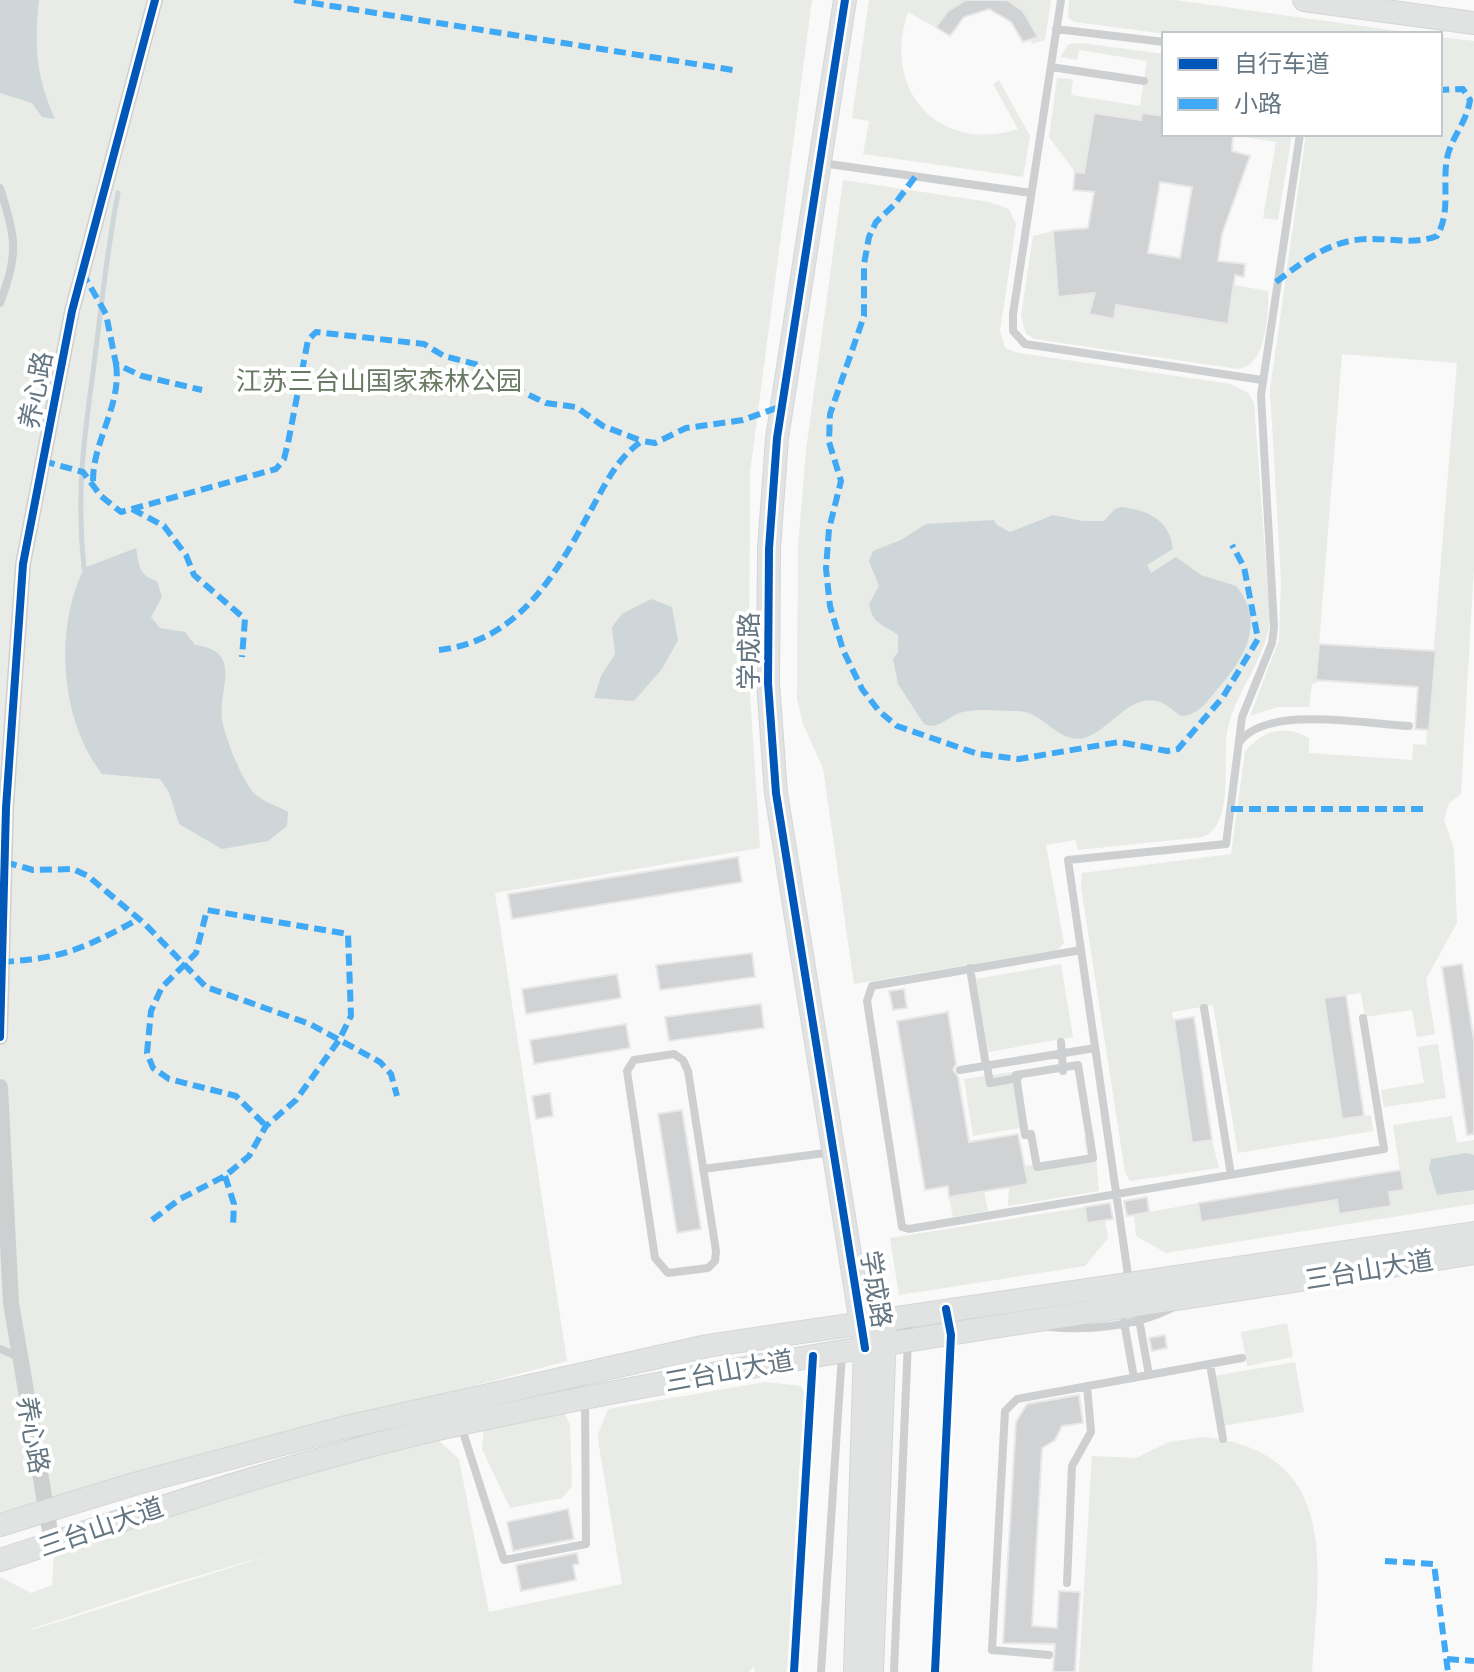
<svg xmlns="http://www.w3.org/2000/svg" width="1474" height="1672" font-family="'DM Sans','Noto Sans SC',sans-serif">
	<rect width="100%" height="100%" fill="#f9f9f9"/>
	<path fill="#e8ebe6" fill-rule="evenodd" d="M0,0H812L750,472L749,678L760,848L495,893L567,1361L0,1512Z
		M869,0H966L948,11L935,27L908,12C881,90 939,154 1018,129L993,84L999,80L1030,136L1023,177L863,154L869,121L852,118Z
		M1005,0H1051L1045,40L1032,44L1031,39L1038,37C1030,20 1022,7 1005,0Z
		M1069,0H1175L1420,34H1166L1075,22L1068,18Z
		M1440,37L1474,41V566L1461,794L1449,803L1444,820L1454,849L1457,923L1426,979L1435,1034L1417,1037L1412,1010L1365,1017L1361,993L1324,998L1342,1119L1371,1115L1373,1131L1238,1153L1213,1005L1172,1012L1192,1143L1212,1140L1219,1168L1130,1181L1125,1172L1081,887L1082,873L1231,854L1245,752C1262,730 1285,724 1309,738V753L1412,760L1413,744L1426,745L1457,363L1342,354L1316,683L1312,684L1309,707H1278L1250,716L1279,640L1281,580L1270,390L1306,134H1440Z
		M1082,43L1164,54V116L1143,113L1141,120L1094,113L1084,173L1075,172L1049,137L1057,78L1073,79L1071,95L1140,106L1147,61L1079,50L1077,60L1060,57L1069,44Z
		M1224,134H1292L1278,220L1263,218L1276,142Z
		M843,180L989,202L1009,209L1016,224L1000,331L1005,348L1019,353L1231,384L1248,393L1254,403L1270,619C1267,658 1236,690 1228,728C1221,758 1236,824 1203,837L1078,850L1075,840L1046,845L1064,943L1058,950L854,984L823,768L803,724L797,699L798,547L806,450Z
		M1053,231L1058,297L1095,293L1089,313L1114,318L1116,305L1227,324L1233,285L1268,291C1269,313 1266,367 1238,369L1035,339L1026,334L1021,316L1033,236Z
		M1061,964L1073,1037L988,1052L976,979Z
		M1438,1044L1446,1098L1384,1107L1381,1090L1424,1083L1418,1047Z
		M1012,1072L1021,1128L973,1136L964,1079Z
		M1452,1116L1457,1143L1474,1140V1204L1166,1253L1136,1236L1134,1215L1198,1203L1202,1222L1403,1190L1393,1125Z
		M1094,1135L1099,1191L1008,1206L1009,1187L1028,1184L1025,1166L1087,1156L1084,1137Z
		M984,1191L988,1211L953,1217L949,1197Z
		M1085,1207L1087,1223L1105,1220L1108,1238L1085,1266L899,1295L890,1238Z
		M1287,1323L1293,1357L1247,1366L1241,1332Z
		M1295,1362L1304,1412L1223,1426L1214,1376Z
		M766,1382L801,1386L804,1392L787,1672H755L754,1666L749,1672H0V1577L31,1593L52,1585L54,1555L59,1550L215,1496L437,1439L459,1459L489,1612L622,1584L599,1446L598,1434L608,1409ZM287,1550L32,1630L31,1629L150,1590Z
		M563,1411L570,1424L572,1486L562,1498L510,1508L482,1449L484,1427Z
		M1203,1437C1343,1451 1318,1571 1312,1672H1079L1092,1456L1136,1458L1169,1442Z"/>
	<path fill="#ced6d9" d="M0,0H39C34,44 36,78 55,119L42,117L32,103L0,93Z
		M1122,507C1147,510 1170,520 1173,549L1147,565L1151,573L1176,557L1201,575L1236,586C1268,624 1242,661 1215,692C1205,704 1198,715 1181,716C1176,713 1171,708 1166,705C1133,686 1111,731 1084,738C1057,744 1045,712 1018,711C1001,711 981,708 963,712C949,715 938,731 924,724L898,684L893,659L898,652V635C883,624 873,625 869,604L879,586L869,561L873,551L901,540L926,524L994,520L997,525L1010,532L1053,515L1082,521H1104L1115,509Z
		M136,548C139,565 139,576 157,581L162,597L151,617L160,628L185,632L195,645C244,651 218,688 222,719C224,736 243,783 255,794C263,802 278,806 288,812L287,826L268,841L222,849L179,824L169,792L160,779L102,774C60,719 54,630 84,568Z
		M651,599L672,607L678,640L662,669L634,701L594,698L601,676L615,654L612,627L622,614Z
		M1466,1153L1474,1155V1190L1437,1195L1429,1168L1431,1159Z"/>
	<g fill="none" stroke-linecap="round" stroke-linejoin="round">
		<path stroke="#ced6d9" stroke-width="5" d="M84,568C76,493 84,438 94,365C101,307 107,250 118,193"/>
	</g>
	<path fill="#d0d2d3" stroke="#e8e8e8" stroke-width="2" fill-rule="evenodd" d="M966,0H1007L1023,11L1038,37L1023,42L1011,22L989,9L964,17L950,36L936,27L948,11Z
		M1094,113L1141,120L1142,113L1164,116V134L1233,135L1232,151L1250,156L1222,234L1218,261L1245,264L1244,277L1235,275L1228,324L1116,305L1114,319L1089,314L1095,293L1058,297L1053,231L1088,228L1094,192L1073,190L1075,172L1084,173ZM1160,182L1192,187L1180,258L1148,253Z
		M1319,644L1436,651L1429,730L1415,729L1418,687L1316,680Z
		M738,857L742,882L512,919L508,894Z
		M752,953L755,977L660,990L656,965Z
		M1462,964L1474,1041V1134L1467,1135L1442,967Z
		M617,974L621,998L526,1014L522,989Z
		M904,989L907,1008L893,1010L889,991Z
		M1346,995L1364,1116L1342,1119L1324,998Z
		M761,1004L764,1028L669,1041L665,1017Z
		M948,1012L956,1064L953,1070L958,1077L969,1142L1018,1134L1028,1184L949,1197L948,1186L925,1190L897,1021Z
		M1194,1017L1212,1140L1192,1143L1174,1020Z
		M626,1024L630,1048L534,1064L530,1040Z
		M550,1093L553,1116L536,1119L532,1096Z
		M682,1110L701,1229L677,1233L658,1114Z
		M1401,1170L1404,1190L1389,1192L1391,1206L1339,1214L1337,1200L1201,1222L1198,1203Z
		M1147,1197L1149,1212L1127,1216L1124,1201Z
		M1110,1203L1113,1219L1087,1223L1085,1207Z
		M1165,1335L1167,1348L1152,1351L1149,1338Z
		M1079,1395L1083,1423L1062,1426L1055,1440L1042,1448L1032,1626L1057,1628L1059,1591L1080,1592L1075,1672H1053L1055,1644L1003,1643L1016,1422L1027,1404Z
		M568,1509L574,1539L513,1551L507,1522Z
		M577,1553L579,1564L573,1565L576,1580L521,1591L516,1565Z"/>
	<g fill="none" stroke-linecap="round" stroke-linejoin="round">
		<defs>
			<path id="secondary" d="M845,0L777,438L769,549L768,683L776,793L865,1348L855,1672
				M1304,0L1474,23
				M0,1525L134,1484L342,1428L707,1346L1474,1233
				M0,1560C154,1510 307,1457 465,1423C798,1350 1137,1307 1474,1253
				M872,1672L885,1334"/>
		</defs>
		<use href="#secondary" stroke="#d5d6d7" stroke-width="24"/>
		<path stroke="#cecfd0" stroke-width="8" d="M1061,0L1013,314V331L1025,344L1262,380
			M1056,29L1164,42
			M1051,67L1144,81
			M822,163L1031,193
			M0,188C16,240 19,251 0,303
			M1239,743C1265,704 1366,724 1409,726
			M1081,950L872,986L867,1001L902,1227L909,1229L1384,1149L1363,1018
			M970,968L986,1066
			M1204,1008L1231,1175
			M1061,1042L1063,1071
			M674,1054L683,1060L688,1071L716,1251L715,1261L708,1268L668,1273L655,1258L627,1071L634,1060Z
			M1078,1065L1093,1158L1037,1167L1031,1134L1025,1135L1016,1075Z
			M987,1066L990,1083L1018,1078
			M960,1070L1095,1048
			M703,1169L833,1152
			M1129,1282L1068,860L1226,844L1242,717L1272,643L1274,627L1261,395L1300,134
			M1139,1319L1149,1375
			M1124,1322L1134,1378
			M1049,1327C1087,1331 1138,1326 1172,1308
			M0,1349L19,1357
			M1210,1364L1223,1439
			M461,1426L504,1560L586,1544L585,1399
			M1067,1583L1072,1466L1091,1432L1087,1386
			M1049,1655L992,1650L1005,1411L1017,1399L1242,1358
			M821,1672L842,1354
			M894,1672L909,1317"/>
		<path stroke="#cecfd0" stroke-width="16" d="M0,1037L6,808L23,564L72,311L155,0
			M0,1087L11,1303L52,1543"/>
		<use href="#secondary" stroke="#e1e2e2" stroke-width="22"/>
		<path stroke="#3fa9f5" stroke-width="6" stroke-dasharray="12 6" stroke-linecap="butt" d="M294,0L733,70
			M915,177L894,205L876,222L869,237L864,264V316L830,414L829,442L841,481L829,529L826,569L830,606L843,650L862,689L879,711L897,726L978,754L1019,759L1119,742L1167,751L1178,749L1223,697L1258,639L1244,567L1232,545
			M82,272L106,314L116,364L142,376L202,390
			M1276,282C1304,261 1330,240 1367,239C1390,238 1415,245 1437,236C1452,210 1441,181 1448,154C1454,134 1467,121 1470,100L1463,89L1440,90
			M43,461L83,472L101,496L121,512L276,469L284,459L288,443L308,340L316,332L424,344L444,356L479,365L514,388L546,403L576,407L603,426L642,441
			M93,481C93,440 122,405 116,364
			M132,509L164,526L186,555L194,575L245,619L242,657
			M439,650C519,641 556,574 591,510C606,483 617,458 642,441L655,443L686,428L743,420L782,406
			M1231,809H1427
			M5,862L33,870L73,869L88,876L145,924L206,987L310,1024L380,1062L391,1074L397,1096
			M2,962C66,958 84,948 139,919
			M225,1176L234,1204L233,1226
			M152,1220L180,1199L225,1176L249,1156L266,1126L296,1100L339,1040L351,1016L348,934L207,910L196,953L162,987L151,1011L147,1053L153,1068L169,1079L236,1096L266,1126
			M1385,1561L1434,1564L1448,1672
			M1447,1659L1474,1661"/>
		<defs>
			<path id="cycleway" d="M845,0L777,438L769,549L768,683L776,793L865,1348
				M0,1037L6,808L23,564L72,311L155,0
				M794,1672L813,1356
				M935,1672L951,1335L946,1309"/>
		</defs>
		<use href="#cycleway" stroke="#fff" stroke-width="13"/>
		<use href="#cycleway" stroke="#0057b8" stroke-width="8"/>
	</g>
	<g text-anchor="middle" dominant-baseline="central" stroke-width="8" stroke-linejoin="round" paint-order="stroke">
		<g font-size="26" fill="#687a64" stroke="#fff">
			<text x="379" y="381">江苏三台山国家森林公园</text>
		</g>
		<g font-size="26" fill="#657683" stroke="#fff">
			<text transform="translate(36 390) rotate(-79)">养心路</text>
			<text transform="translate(749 651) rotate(-90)">学成路</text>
			<text transform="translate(1369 1270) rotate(-9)">三台山大道</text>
			<text transform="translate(876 1289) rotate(81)">学成路</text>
			<text transform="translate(729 1371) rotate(-10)">三台山大道</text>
			<text transform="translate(33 1435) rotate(80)">养心路</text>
			<text transform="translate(101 1527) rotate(-19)">三台山大道</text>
		</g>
	</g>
	<rect x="1162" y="32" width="280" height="104" fill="#ffffff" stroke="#c1c8cd" stroke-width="2"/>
	<rect x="1178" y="58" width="40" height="12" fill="#0057b8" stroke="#c1c8cd" stroke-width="2"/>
	<text x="1234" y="72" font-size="24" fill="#657683">自行车道</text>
	<rect x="1178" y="98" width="40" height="12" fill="#3fa9f5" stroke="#c1c8cd" stroke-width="2"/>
	<text x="1234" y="112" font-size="24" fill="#657683">小路</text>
</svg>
